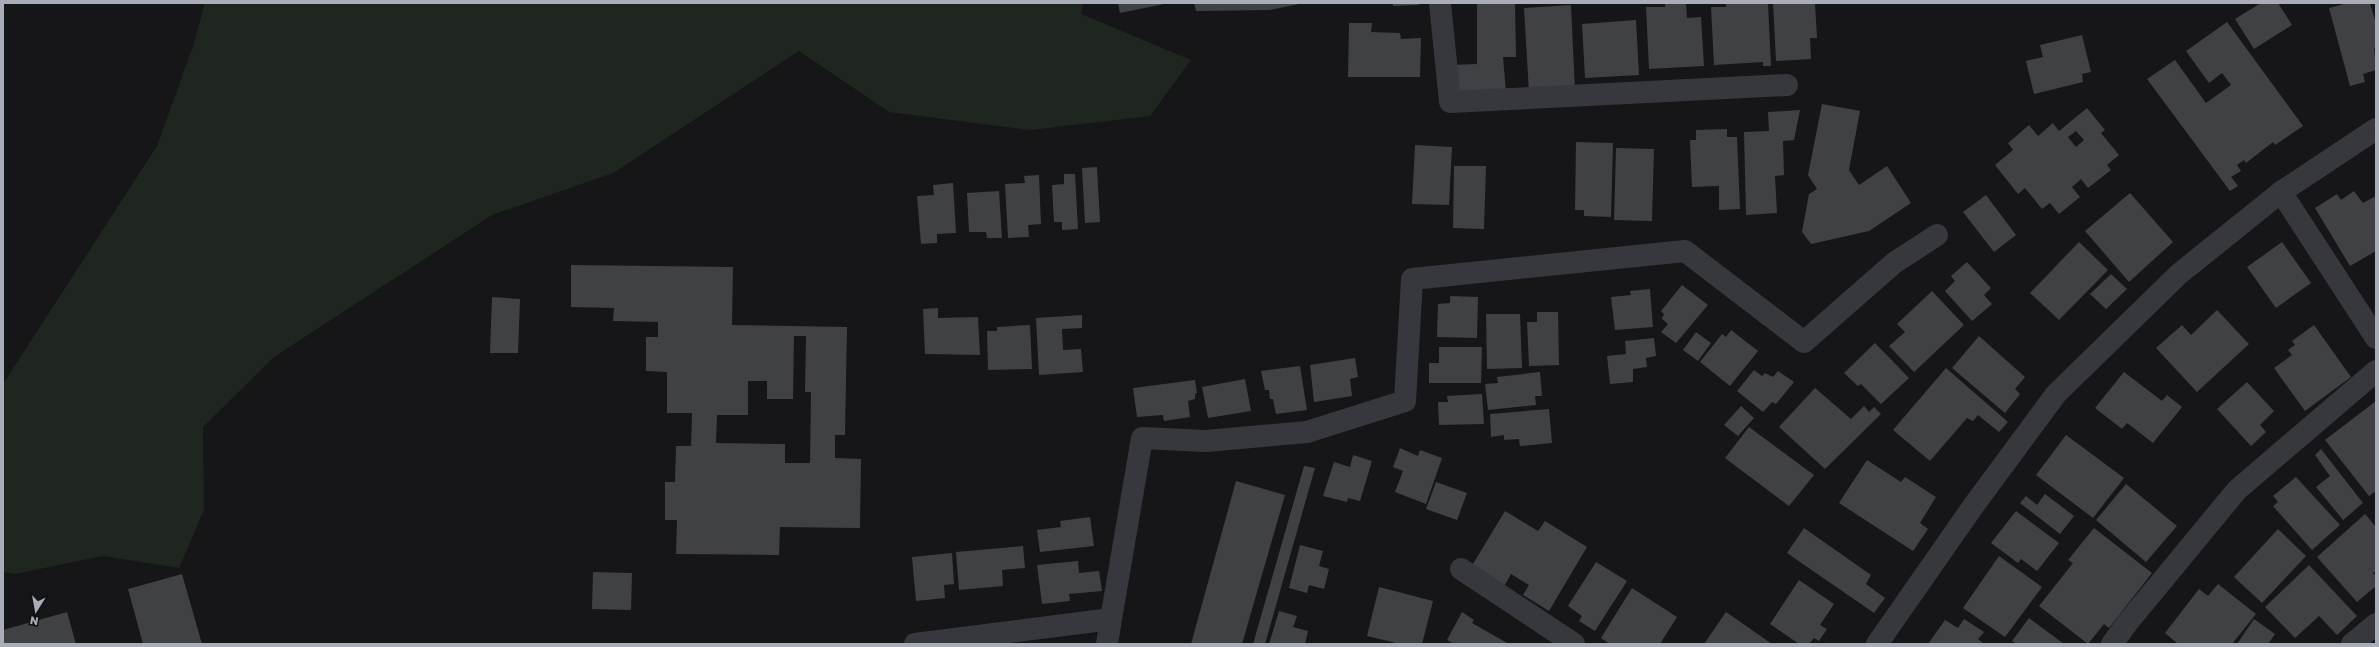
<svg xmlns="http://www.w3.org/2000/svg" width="2379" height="647" font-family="'Golos Text',sans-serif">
	<rect width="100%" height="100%" fill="#161618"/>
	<path fill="#1e261f" d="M205,3H1083L1081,14L1191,60L1150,116L1030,130L889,112L799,51L613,173L492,215L274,357L203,427L204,510L179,568L103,556L15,574L3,572V384L157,146L193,46Z"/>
	<path fill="#404145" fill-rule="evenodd" d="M1118,3H1164V4L1120,13Z
		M1194,3H1299V4L1270,10L1196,11Z
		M1393,3H1419V5L1393,6Z
		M1477,3H1515L1516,57H1503L1506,92L1453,96L1451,65L1477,64Z
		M1665,3H1686L1687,18L1701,17L1704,66L1649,69L1646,7H1665Z
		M1726,3L1768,4L1771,66H1763V62L1714,65L1711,7H1726Z
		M1773,3H1815L1817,38H1810L1811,59L1776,61Z
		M2261,3H2278L2292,25L2254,49L2235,19Z
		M2348,3H2370L2376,24V48H2374L2376,70L2363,74L2365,82L2350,86L2329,8Z
		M1571,5L1575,91L1529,93L1524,8Z
		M1636,20L1639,75L1585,78L1582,24Z
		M2227,22L2303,126L2275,145L2273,142L2246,163L2244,160L2237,165L2241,171L2231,177L2238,186L2230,191L2147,79L2175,60L2206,103L2231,85L2222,73L2209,83L2186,51Z
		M1349,23H1372L1371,32L1400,33L1401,39L1421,38L1420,77H1348Z
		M2082,35L2091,72L2082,74L2083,82L2034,94L2026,61L2043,57L2040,45Z
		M1822,104L1860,111L1849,170L1859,185L1887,166L1911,203L1869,231L1811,244L1802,232L1809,194L1817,189L1808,175Z
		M2087,108L2105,130L2101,133L2119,155L2107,165L2111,170L2088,188L2081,179L2072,187L2080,197L2059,214L2050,203L2042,209L2025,188L2018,194L1995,165L2013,150L2008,143L2029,125L2038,136L2053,123L2059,131ZM2076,131L2084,140L2076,147L2068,137Z
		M1800,110L1794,140L1783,141L1784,175L1775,176L1777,213L1746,215L1744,132L1769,131L1768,112Z
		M1727,129V137H1737L1740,209L1719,210V186L1692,187L1690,140H1696V130Z
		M1576,142L1613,143L1611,217L1584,216V210H1575Z
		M1415,145L1452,147L1449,205L1412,204Z
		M1616,148L1654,149L1652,221L1614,220Z
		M1454,166H1486L1484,229L1453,228Z
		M1097,167L1100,222L1085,223L1082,168Z
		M1064,174H1075L1078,229L1062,230V222H1054L1052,185L1064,184Z
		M1039,175L1041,224L1028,225L1029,237L1008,238L1005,184L1025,183L1024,176Z
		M953,183L956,233L937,234V243L921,244L917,196L934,195L933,185Z
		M999,191L1002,238H987L986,232H969L967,193Z
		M2354,191L2363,203L2376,196V251L2350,266L2315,208L2337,194L2341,200Z
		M2130,193L2173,242L2129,282L2085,231Z
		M1986,195L2016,235L1994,252L1963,212Z
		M2079,242L2108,270L2059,320L2030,293Z
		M2282,242L2311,283L2276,308L2247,267Z
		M1967,262L1991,288L1984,295L1992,304L1972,321L1945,291L1955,281L1951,276Z
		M571,265L733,267L732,325L847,327L845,435H835V458L861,459L860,528L780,527L779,555L676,554L677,520H665V482H675L676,446H691L692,413H667V372L646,371V337H658V322L613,321L614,308L571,307ZM794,336H806L805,392H811L810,463H785V444L716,443L717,415H748V381H767V399H793Z
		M2111,274L2127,289L2106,309L2090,294Z
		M1682,285L1708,305L1676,343L1661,332L1668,324L1662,319L1664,314L1661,311Z
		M1650,289L1653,327L1615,330L1611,297L1631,295L1630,291Z
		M1932,291L1964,325L1914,372L1889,346L1905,332L1897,324Z
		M1450,296L1478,297L1477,338L1437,337L1438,304L1450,303Z
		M492,297L520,299L518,353H490Z
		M938,308V318L978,317L980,355L925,354L923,309Z
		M2217,310L2249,344L2197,392L2156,348L2182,325L2191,335Z
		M1537,312H1558L1559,365L1529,366L1527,322H1537Z
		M1486,314H1520L1522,368L1487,369Z
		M1082,315V328L1062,329L1063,350L1081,349L1083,372L1039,375L1036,318Z
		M1030,325L1032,369L988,370L987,331H997V327Z
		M2314,325L2351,377L2305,411L2274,368L2292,355L2288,350L2295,345L2292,341Z
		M1731,330L1758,351L1730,386L1700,362L1722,334L1726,337Z
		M1696,332L1711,343L1698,361L1683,350Z
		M1979,336L2025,377L2015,389L2020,394L2005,413L1952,368Z
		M1654,338L1656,356L1646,358L1647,367L1633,369V382L1610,384L1607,356L1626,354L1625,341Z
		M1875,343L1909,378L1881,404L1861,384L1858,386L1844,373Z
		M1439,347H1482L1481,383H1429V363H1439Z
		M1355,358L1358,377L1350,379L1352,396L1314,402L1310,365Z
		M1300,366L1307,410L1276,414L1273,399H1270L1269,390H1265L1261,371Z
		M1946,368L2008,422L1999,432L1978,415L1973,421L1967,418L1930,461L1893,430Z
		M1754,370L1762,376L1765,373L1773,377L1778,371L1794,382L1776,404L1772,402L1763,412L1737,391Z
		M1540,372L1542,396H1535L1536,405L1488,410L1485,384L1498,383L1497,377Z
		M2124,372L2162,401L2167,395L2182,407L2153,443L2127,423L2122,429L2095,408Z
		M1245,379L1251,411L1208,418L1202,387Z
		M1195,380L1197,393L1195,394V399L1188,401L1190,417L1164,421L1163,415L1137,417L1133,388Z
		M2247,382L2274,411L2260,425L2266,432L2251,446L2217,409Z
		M1815,388L1851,419L1864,406L1869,412L1874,407L1881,414L1825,469L1779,427Z
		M1482,394L1484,424L1439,425L1438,402H1448L1447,396Z
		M2376,401V491L2369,496L2325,440Z
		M1741,406L1754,418L1738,436L1724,425Z
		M1549,409L1552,443L1520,446L1519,439L1504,440V435L1491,437L1490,414Z
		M1749,427L1814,475L1789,506L1725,458Z
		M2066,435L2124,478L2093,518L2036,475Z
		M1400,448L1418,456L1420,450L1442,458L1426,504L1395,492L1403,471L1393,467Z
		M2321,449L2363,503L2343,520L2316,487L2330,476L2315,455Z
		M1353,455L1372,461L1360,501L1348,498L1347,502L1323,496L1334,462L1350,467Z
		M1867,460L1901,482L1905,477L1936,497L1920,523L1928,529L1913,551L1839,503Z
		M1304,466L1315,468L1265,644H1253Z
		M2296,477L2340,525L2312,550L2273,506L2278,502L2273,496Z
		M1236,481L1285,495L1242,644H1191Z
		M1436,482L1467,493L1457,520L1426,509Z
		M2126,484L2177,526L2146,562L2096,520Z
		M2045,494L2074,516L2060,534L2020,503L2026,496L2037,505Z
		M1505,511L1538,531L1545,521L1587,547L1549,611L1523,595L1529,585L1511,574L1503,588L1470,569Z
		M2016,511L2059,543L2037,571L2021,559L2018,563L1991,543Z
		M2365,514L2376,527V571L2373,573L2376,576V586L2357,602L2317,557Z
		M1090,517L1094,546L1040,552L1037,530L1061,527L1060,521Z
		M1804,528L1871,575L1866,584L1885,598L1874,613L1787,553Z
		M2094,528L2152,573L2109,628L2104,624L2088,644L2039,606L2073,563L2068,560Z
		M2278,529L2306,556L2262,603L2234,577Z
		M1300,545L1323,551L1319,566L1329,569L1324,589L1309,585L1307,593L1289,588Z
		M1023,546L1025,568L1002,570L1003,586L959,590L956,552Z
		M952,553L954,584L944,585L945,598L916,601L912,557Z
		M1999,556L2042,587L2005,637L1963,608Z
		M1078,561L1079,573L1099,571L1102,591L1069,594L1070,601L1042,604L1037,565Z
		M1596,562L1627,581L1595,631L1579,621L1582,616L1568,606Z
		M2309,565L2357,616L2337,635L2319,616L2295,638L2265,607Z
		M593,572L632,573L631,610L592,609Z
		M182,574L202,644H143L128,589Z
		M1799,580L1834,604L1820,625L1827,629L1819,641L1814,638L1809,644H1799L1770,624Z
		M2218,584L2256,614L2232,644H2178L2165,633L2199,589L2208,596Z
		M1379,587L1433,601L1422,644H1400L1367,636Z
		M1632,588L1677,617L1660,644H1610L1601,638Z
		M1279,611L1297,616L1293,627L1308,631L1305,644H1269Z
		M67,612L76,644H3V630Z
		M1462,612L1474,620L1472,623L1509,644H1454L1447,640Z
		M1726,612L1772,644H1704Z
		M2029,618L2064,644H2016L2012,641Z
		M1964,619L1984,632L1978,639L1984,644H1928L1945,620L1958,628Z
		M2254,619L2275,634L2268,644H2237Z"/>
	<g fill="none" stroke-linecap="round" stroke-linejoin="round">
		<path stroke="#37383d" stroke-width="22" d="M1440,3L1450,102L1787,85
			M2281,192L2376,338
			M1461,569L1574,644
			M915,644L1111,619L1142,438L1206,441L1307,432L1405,401L1412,279L1685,251L1804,342L1894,263L1937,235
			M1107,644L1111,619
			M2112,644L2128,622L2237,490L2376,371
			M2352,644L2376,624"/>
		<path stroke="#37383d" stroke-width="22" d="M1877,644L1974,505L2056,394L2179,274L2281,192L2376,129"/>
	</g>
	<rect width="2379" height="647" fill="none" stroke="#a8adb8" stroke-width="8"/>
	<g transform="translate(36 611) rotate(191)" stroke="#111113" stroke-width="3" paint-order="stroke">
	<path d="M0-3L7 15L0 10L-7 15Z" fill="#a8adb8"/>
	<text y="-6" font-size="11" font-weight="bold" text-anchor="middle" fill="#a8adb8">N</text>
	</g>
</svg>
